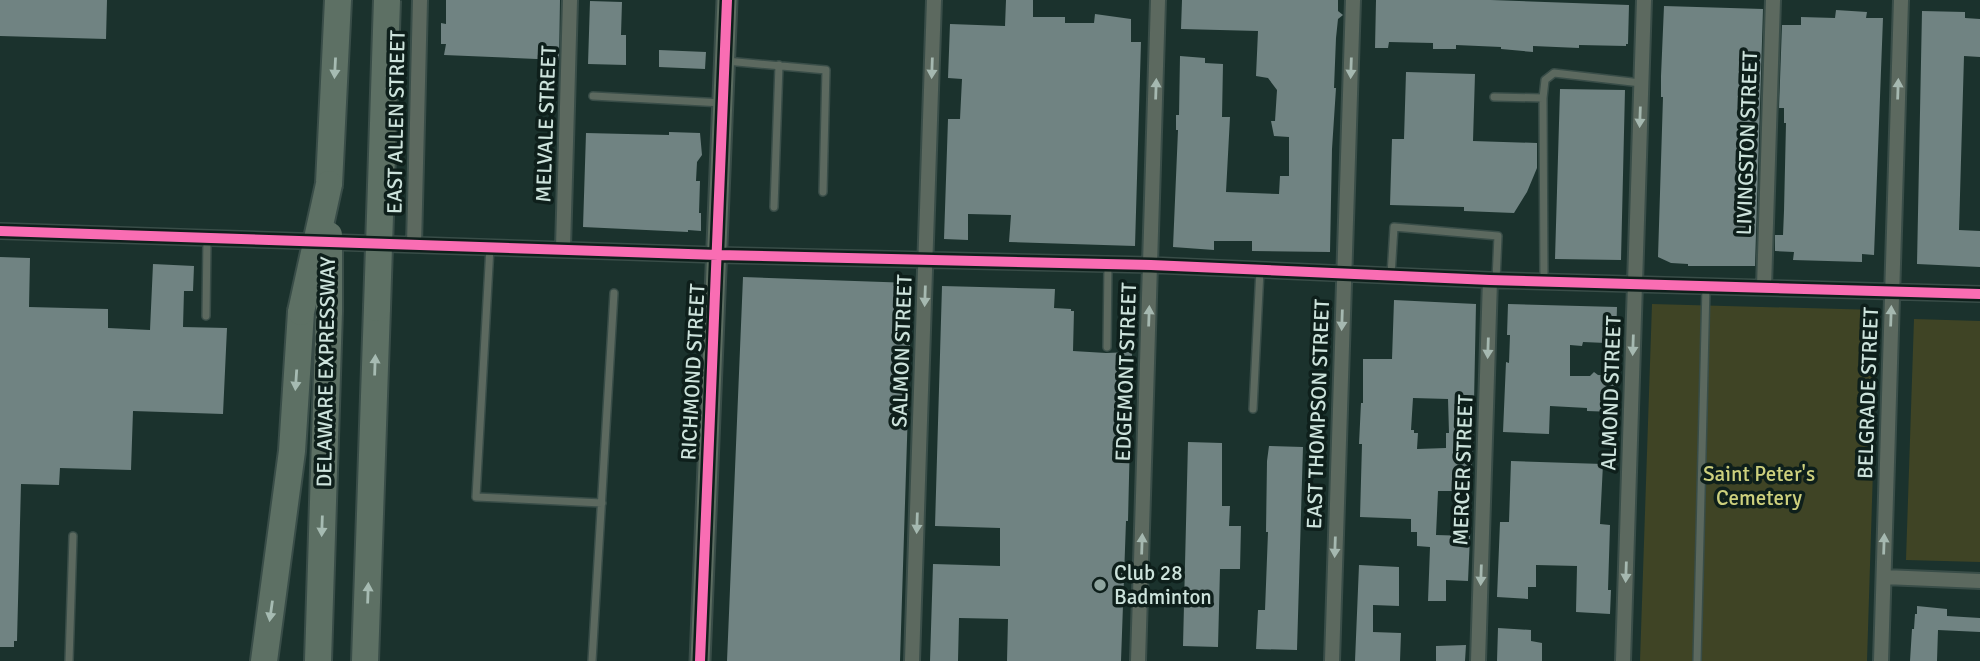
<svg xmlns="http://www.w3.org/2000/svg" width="1980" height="661" font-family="Signika,sans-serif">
	<rect width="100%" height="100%" fill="#1b322d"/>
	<path fill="#3f4425" d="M1652,304L1878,310L1867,661H1640Z
		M1914,319L1980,321V562L1906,560Z"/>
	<path fill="#708382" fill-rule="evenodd" d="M0,0H107L106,39L0,36Z
		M446,0H560L559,60L444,55L446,44H441V23L446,24Z
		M1006,0H1033V17H1065V23H1094L1095,14L1131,19V42H1141L1135,246L1009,242L1011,215L968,214V240L944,239L948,119H960L962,79L948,78L950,24L1005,26Z
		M1182,0H1338V11L1343,15L1338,19L1336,38L1334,88H1336L1332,149L1330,252L1252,251V241H1214V250L1173,247L1178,130H1176V115H1179L1180,56L1205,58V63L1223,64L1222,117H1230L1226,192L1279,194L1280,176H1289V137L1274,136L1271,121H1275L1277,90L1268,78L1256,76L1258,31L1181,29Z
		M1376,0H1491L1629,5L1628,44H1626V46L1579,45V48L1533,46V52L1501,49V47L1456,45V49H1433V43L1389,42L1388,48H1375Z
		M590,1L622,2L621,35H626V65L588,64Z
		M1664,6L1763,9L1755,266H1688V264L1671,263L1658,257L1663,97H1661V76Z
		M1836,10L1867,12L1866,18H1883L1874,255L1862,254V262L1793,260L1794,252L1775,251V235H1783L1784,211L1786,123H1784V108H1779L1782,25H1801V17L1835,18Z
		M1922,11L1965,12V18L1980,19V57L1964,56L1959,230L1980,231V267L1917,264Z
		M659,50L706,52L705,69L659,67Z
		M1406,72L1475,74L1473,141L1537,143V168L1527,192L1514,213L1464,211V207L1390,205L1392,139H1404Z
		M1560,89L1625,90L1621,260L1555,259Z
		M669,132L700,133L702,155L697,162L696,181H700L699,213H701V231L688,230V232L583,227L586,133L669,135Z
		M0,257L30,258L29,307L108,309V328L150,330L153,264L194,266L193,291H184L183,327L227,328L223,414L133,411L131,470L60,468L59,485L21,484L17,641H14V647H0Z
		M743,277L912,283L900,661H727Z
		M942,286L1055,289L1054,308L1071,309V311H1074L1073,351L1106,353L1132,352L1128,521H1126L1121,661H1007L1008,619L959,618L958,661H930L933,564L1000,566V528L935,526Z
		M1394,300L1476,304L1473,451L1470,491H1438L1436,535L1470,536L1468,581L1446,580V601H1428L1430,547L1417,546V532H1411V519L1360,517L1362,444H1359L1361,403H1363V359H1392ZM1413,398L1448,399L1449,433H1446V448L1417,449L1418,433H1414V430H1411Z
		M1508,304L1617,307L1616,340L1606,339V343L1583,342L1582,346L1570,345V376H1590L1594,372L1598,375L1616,376L1614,412L1587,411V408L1550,406L1549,434L1503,432L1506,362L1509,363L1510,335H1507Z
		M1188,442L1222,443V506H1230L1229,526H1241L1240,569H1220L1218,647L1183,646Z
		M1269,446L1303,447L1297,650L1256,649L1258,610H1265L1268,532H1266L1267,461Z
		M1511,461L1603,464L1600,524L1610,525L1608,590H1611L1610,614L1576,612L1577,566L1536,565V587H1528V599L1497,597L1500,522H1509Z
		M1359,565L1399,567V606L1373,605V632L1401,633L1400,661H1355Z
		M1917,606L1947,609V616L1980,618V632L1938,630L1937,661H1910L1912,629H1914L1915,614H1917Z
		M1498,628L1531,630V641L1542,643V661H1497Z
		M1466,645L1465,661H1436V646Z"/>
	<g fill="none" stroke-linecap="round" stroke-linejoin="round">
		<defs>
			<path id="lane" d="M726,61L826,70L823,192
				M593,96L723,103
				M1494,97L1543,98L1544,281
				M1543,98L1545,80L1554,73L1641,83
				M774,207L779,65
				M490,247L476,497L602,503
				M1391,275L1394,227L1498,236L1496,280
				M206,316L207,239
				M1107,347L1108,264
				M1253,409L1260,270
				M69,661L73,536
				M592,661L614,293
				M1697,661L1706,286"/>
			<path id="street" d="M0,231L718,255L1151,265L1490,280L1980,294
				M414,245L420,0
				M563,248L570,0
				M1764,287L1773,0
				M1884,577L1980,581
				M912,661L934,0
				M1138,661L1158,0
				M1332,661L1353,0
				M1478,661L1490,280
				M1623,661L1644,0
				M1881,661L1901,0"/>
			<path id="secondary" d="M700,661L727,0"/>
			<path id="highway" d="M329,184L338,0
				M264,661L292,451L301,312
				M318,661L329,311
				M365,661L377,308"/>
		</defs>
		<use href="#lane" stroke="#394d48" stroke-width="10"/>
		<use href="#street" stroke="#394d48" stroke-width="18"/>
		<use href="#secondary" stroke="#394d48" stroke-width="23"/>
		<use href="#highway" stroke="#394d48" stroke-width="30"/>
		<use href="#lane" stroke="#5c695f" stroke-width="7"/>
		<use href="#street" stroke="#5c695f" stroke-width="14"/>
		<use href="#secondary" stroke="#5b6c60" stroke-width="19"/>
		<use href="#highway" stroke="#5d7064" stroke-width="26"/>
		<defs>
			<path id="highway-bridge" d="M329,235V311
				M377,308L387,0
				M301,312L329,184"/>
		</defs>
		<use href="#highway-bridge" stroke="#394d48" stroke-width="30" stroke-linecap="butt"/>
		<use href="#highway-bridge" stroke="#5d7064" stroke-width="26"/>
		<defs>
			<path id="cycleway" d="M0,231L718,255L1151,265L1490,280L1980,294
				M700,661L727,0"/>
		</defs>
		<use href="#cycleway" stroke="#0e1f1b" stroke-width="15"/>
		<use href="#cycleway" stroke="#f96db3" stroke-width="10"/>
	</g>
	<defs><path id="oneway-solid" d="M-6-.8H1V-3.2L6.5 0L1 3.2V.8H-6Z" transform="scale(1.75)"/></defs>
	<g fill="#a6bbb2">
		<use href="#oneway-solid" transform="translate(335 68) rotate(93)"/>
		<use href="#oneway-solid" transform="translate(375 365) rotate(-88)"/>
		<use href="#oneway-solid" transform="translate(296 380) rotate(94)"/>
		<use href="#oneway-solid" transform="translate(322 526) rotate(92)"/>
		<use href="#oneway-solid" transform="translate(368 593) rotate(-88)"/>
		<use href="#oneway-solid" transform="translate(271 611) rotate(98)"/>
	</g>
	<g fill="#a5b8b0">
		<use href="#oneway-solid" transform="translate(932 68) rotate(92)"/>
		<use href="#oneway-solid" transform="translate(1351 68) rotate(92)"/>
		<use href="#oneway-solid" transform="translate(1156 89) rotate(-88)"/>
		<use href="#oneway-solid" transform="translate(1898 89) rotate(-88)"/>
		<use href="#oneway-solid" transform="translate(1640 117) rotate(92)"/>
		<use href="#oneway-solid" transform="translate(925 296) rotate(92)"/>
		<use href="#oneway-solid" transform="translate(1149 316) rotate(-88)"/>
		<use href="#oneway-solid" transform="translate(1891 316) rotate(-88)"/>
		<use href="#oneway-solid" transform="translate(1342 320) rotate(92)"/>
		<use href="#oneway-solid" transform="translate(1633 345) rotate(92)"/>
		<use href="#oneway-solid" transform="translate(1488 348) rotate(92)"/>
		<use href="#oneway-solid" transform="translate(917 523) rotate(92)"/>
		<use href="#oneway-solid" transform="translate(1142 544) rotate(-88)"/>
		<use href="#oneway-solid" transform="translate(1884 544) rotate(-88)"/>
		<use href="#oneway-solid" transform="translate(1335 547) rotate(92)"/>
		<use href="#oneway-solid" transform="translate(1626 572) rotate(92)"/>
		<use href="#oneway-solid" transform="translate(1481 575) rotate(92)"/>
	</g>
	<circle fill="#8fa59f" stroke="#0e1f1b" stroke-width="2.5" cx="1100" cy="585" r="7"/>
	<g text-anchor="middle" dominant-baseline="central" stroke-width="7" stroke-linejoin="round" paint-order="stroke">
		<g font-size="21" fill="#cde3dc" stroke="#0e1f1b">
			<text transform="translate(396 122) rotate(-89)">EAST ALLEN STREET</text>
			<text transform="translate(546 124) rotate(-88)">MELVALE STREET</text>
			<text transform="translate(1747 143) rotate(-88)">LIVINGSTON STREET</text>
			<text transform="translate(902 351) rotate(-88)">SALMON STREET</text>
			<text transform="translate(326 372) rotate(-89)">DELAWARE EXPRESSWAY</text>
			<text transform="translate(693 372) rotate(-87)">RICHMOND STREET</text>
			<text transform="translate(1126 372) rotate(-88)">EDGEMONT STREET</text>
			<text transform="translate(1611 393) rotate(-88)">ALMOND STREET</text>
			<text transform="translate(1868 393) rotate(-88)">BELGRADE STREET</text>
			<text transform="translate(1318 414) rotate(-88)">EAST THOMPSON STREET</text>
			<text transform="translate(1463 470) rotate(-88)">MERCER STREET</text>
		</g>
		<g font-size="21" fill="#cdd07d" stroke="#0e1f1b">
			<text x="1759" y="474">Saint Peter's<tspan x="1759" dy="24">Cemetery</tspan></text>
		</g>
		<g font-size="21" fill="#cde3dc" stroke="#0e1f1b" text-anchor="start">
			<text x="1114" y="573">Club 28<tspan x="1114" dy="24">Badminton</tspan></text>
		</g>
	</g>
</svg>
